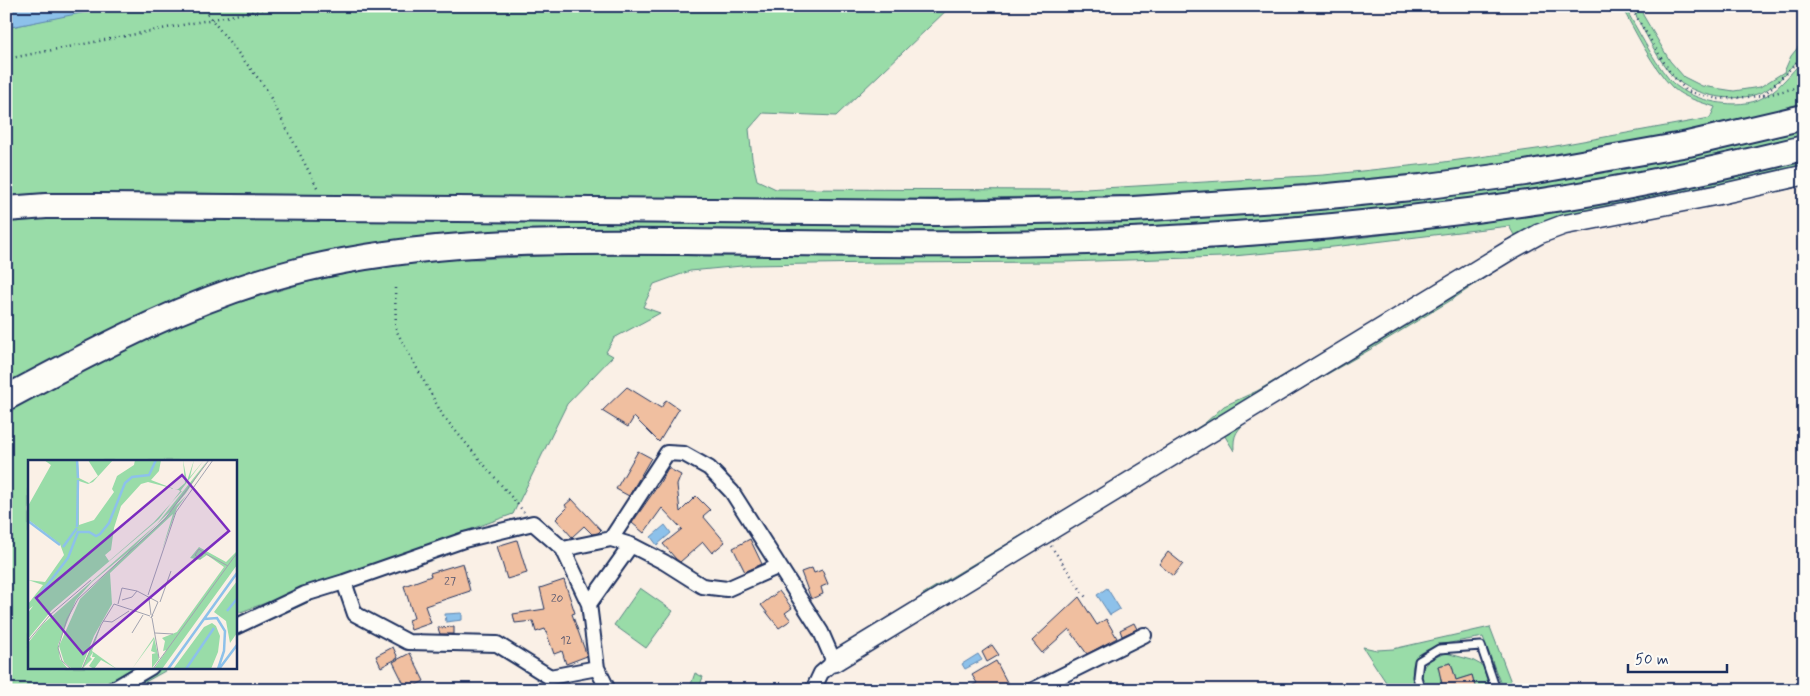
<svg xmlns="http://www.w3.org/2000/svg" width="1810" height="696" font-family="Mynerve,sans-serif">
	<rect width="100%" height="100%" fill="#faf0e6"/>
	<filter id="ink" filterUnits="userSpaceOnUse"><feTurbulence type="fractalNoise" baseFrequency=".02" numOctaves="2"/><feDisplacementMap in="SourceGraphic" scale="10" xChannelSelector="R" yChannelSelector="G"/><feConvolveMatrix kernelMatrix="1 2 1 2 8 2 1 2 1" color-interpolation-filters="sRGB"/></filter>
	<g filter="url(#ink)">
		<path fill="#99dca8" stroke="#5a8683" d="M111,6H951L836,116L763,113L749,129L752,158L757,180L776,189L1069,190L1324,175L1437,163L1544,148L1710,118L1715,107C1701,102 1684,98 1673,88C1652,67 1636,32 1621,6H1624C1638,30 1651,57 1669,79C1687,100 1732,110 1758,100C1777,92 1790,74 1804,59V103L1730,123L1564,154L1457,170L1369,180L1213,194L862,200L564,199L185,193H47L6,196V28Z
			M1631,6H1640L1643,15L1670,61L1684,77L1702,86L1734,91L1760,87L1784,72L1791,56L1804,40C1804,43 1805,49 1804,52C1802,58 1793,65 1789,69C1783,77 1775,85 1766,90C1741,104 1701,98 1678,81C1661,68 1642,26 1631,6Z
			M1804,126V138L1623,179L1332,218L1101,231L349,250L6,389V219L48,216L504,221L1533,183L1621,168Z
			M1804,159V169L1572,216L926,598L923,594L1136,467L1205,423L1224,406L1257,391L1398,308L1498,246L1514,235L1509,226L1333,247L1222,257L1065,262L876,263L752,265L690,271L654,284L643,307L660,313L614,338L606,352L613,356L567,404L513,514L235,614V461H29V667H134L96,690H6V411L143,338L230,305L308,282L388,265L450,258L479,259L580,254L708,256H1052L1212,249L1357,238L1523,217L1713,183Z
			M1804,180V185L1789,189L1577,230L1549,239L1513,259L1453,299L1371,349L1249,419C1237,431 1233,433 1234,451L1223,433L1275,399L1543,238L1571,228L1738,197Z
			M640,588L673,611L646,648L614,625Z
			M328,593L235,636V631L291,605Z
			M1490,627L1514,690H1503L1483,637C1466,641 1420,644 1414,662C1410,671 1414,681 1417,690H1391L1363,647L1377,650L1393,649Z
			M1446,653L1472,660L1483,666L1490,690H1476L1472,675L1456,680L1451,663L1438,666L1444,689L1425,690C1416,667 1426,660 1446,653Z
			M159,667H172L131,690H120Z
			M695,673L703,677L698,690H689Z"/>
		<path fill="#8dc1ea" stroke="#5f87b2" d="M28,6H111V7L6,28V11Z
			M665,525L671,533L657,545L651,537Z
			M1107,588L1120,609L1110,615L1097,595Z
			M462,613V620L446,622L445,614Z
			M978,654L982,660L965,669L962,664Z"/>
		<path fill="#f0bfa0" stroke="#1b2f5e" d="M627,387L661,408L666,400L679,409L659,442L634,417L628,427L602,411Z
			M638,451L651,458L629,496L616,489Z
			M668,468L681,475L677,485L680,512L696,496L710,510L703,516L725,542L712,553L703,542L680,562L676,559L663,544L682,529L662,508L644,533L632,523L659,484Z
			M572,499L601,530L598,533L592,534L584,526L572,537L556,519L567,508L565,505Z
			M750,539L762,564L745,572L733,548Z
			M517,540L527,573L507,579L497,546Z
			M1168,552L1183,564L1173,576L1159,564Z
			M463,563L470,591L425,606L431,623L411,630L408,620L414,618L404,586L431,576L430,573Z
			M812,568L814,573L822,570L828,584L821,587L823,594L811,599L801,572Z
			M564,580L575,613L572,614L587,656L566,664L562,651L554,654L545,629L536,632L533,621L515,623L513,614L545,609L540,588Z
			M779,591L792,608L785,613L791,620L779,628L761,605Z
			M1079,597L1097,625L1106,619L1117,638L1087,654L1069,629L1042,653L1032,641Z
			M1134,623L1137,629L1122,636L1120,630Z
			M454,627V634H440L438,628Z
			M992,645L999,655L987,662L982,652Z
			M393,647L398,658L381,667L376,656Z
			M410,653L424,681L407,690L393,662Z
			M996,661L1008,684L998,690H963L977,683L972,675Z
			M1451,663L1456,680L1472,675L1476,690H1432V686L1442,684L1438,666Z"/>
		<g fill="none" stroke-linecap="round" stroke-linejoin="round">
			<defs>
				<path id="lane" d="M1421,690L1417,677L1419,661L1439,649L1481,646L1496,690"/>
				<path id="street" d="M611,539L631,545L664,562L702,586L727,589L779,566
					M563,549L611,539L667,453L684,454L709,468L732,492L821,632L834,662L821,673L813,690
					M344,582L355,614L408,642L497,644L550,677L597,668
					M589,604L631,545
					M235,627L305,594L344,582L464,540L533,523L563,549L589,604L597,668L608,690
					M112,690L151,667
					M1033,690L1144,635"/>
				<path id="secondary" d="M834,662L1510,250L1539,234L1563,225L1717,195L1804,175"/>
				<path id="highway" d="M6,209L46,206H98L937,213L1133,209L1308,198L1421,187L1525,173L1688,144L1804,117
					M6,398C101,347 196,296 301,270C430,239 555,241 686,242C828,243 969,247 1110,241C1255,235 1399,222 1542,201C1630,188 1717,169 1804,148"/>
			</defs>
			<use href="#lane" stroke="#1b2f5e" stroke-width="11"/>
			<use href="#street" stroke="#1b2f5e" stroke-width="18"/>
			<use href="#secondary" stroke="#1b2f5e" stroke-width="22"/>
			<use href="#highway" stroke="#1b2f5e" stroke-width="28"/>
			<path stroke="#1b2f5e" stroke-width="2.5" stroke-dasharray="1 4" stroke-linecap="butt" d="M201,6L265,87L318,189
				M1630,6L1671,74L1687,91L1718,99L1762,96L1804,86
				M6,59L281,6
				M1764,95L1804,55
				M395,288L396,330L443,416L524,512
				M1051,546L1087,599"/>
			<use href="#lane" stroke="#fdfcf7" stroke-width="7"/>
			<use href="#street" stroke="#fdfcf7" stroke-width="14"/>
			<use href="#secondary" stroke="#fdfcf7" stroke-width="19"/>
			<use href="#highway" stroke="#fdfcf7" stroke-width="24"/>
		</g>
	</g>
	<g text-anchor="middle" dominant-baseline="central" stroke-width="4" stroke-linejoin="round" paint-order="stroke">
		<g font-size="12" fill="#50536e">
			<text x="450" y="582">27</text>
			<text x="557" y="599">20</text>
			<text x="566" y="641">12</text>
		</g>
	</g>
	<g transform="translate(28 460)">
		<rect width="209" height="209" fill="#faf0e6"/>
		<path d="M16,0H50L51,18L61,23L70,16L60,0H85L65,22L60,24L51,21V65L66,60L86,32L84,29L89,16L106,5L107,0H133L131,11L123,20L149,30L157,23L155,0L159,21L166,0L162,17L176,0L131,59L24,150L0,179V153L5,146L0,150V144L15,125L0,120L17,122L36,95L32,84L2,61L0,65V46L23,5ZM120,22L154,31L126,62L81,101L77,95L83,90L86,68L93,46L113,24ZM180,0L158,33L138,57L112,82L64,122L48,140L30,185L32,199L40,209H0V183L15,164L129,64ZM158,36L149,48L134,90L145,54L82,113L84,144L66,176L53,209H44L36,202L31,186L52,139ZM171,87L198,102L209,91V105L134,209H126L139,190L135,191L137,181L134,178L149,172L196,107L179,95L172,100L162,98ZM209,121V173L202,183L198,161L186,152ZM74,163L64,191L89,209L73,200L66,209L61,206L67,197H64L65,192L62,197L64,199L54,209ZM184,163L188,166L192,176L190,192L183,209H145L176,167ZM126,177L131,199L124,208V194L128,193L123,191L126,179L104,209Z" fill="#99dca8" fill-rule="evenodd"/>
		<path fill="none" stroke="#8dc1ea" stroke-width="2.5" d="M49,0L50,18M0,61L32,85M49,67L50,20M35,87L49,68M14,132L40,98L50,72H61L68,76L72,74L81,63L97,23L104,17L121,15L128,0M199,151L209,139M176,159L189,158L197,171L196,191L190,209M140,209L209,113M158,209L186,168M191,209L209,185"/>
		<path fill="none" stroke="#a1a3b0" stroke-width="1" d="M176,93L171,89L167,95L172,99L176,93L200,106M120,135L148,52L185,0M121,139L123,155M94,140L104,137L109,131M132,142L143,111M90,144L94,128L109,131L130,142L123,158L125,155M124,158L131,198M75,161L84,162L101,151M104,173L115,155M127,173L145,174M0,181L22,155L63,120M43,209L34,201L30,188L39,159L50,139L137,59L181,0M54,209L73,165L86,144L122,156M125,209L209,93"/>
		<path fill="#7b2cbf" fill-opacity="0.15" stroke="#7b2cbf" stroke-width="2.5" d="M154,15L201,71L55,194L8,138Z"/>
		<rect width="209" height="209" fill="none" stroke="#1b2f5e" stroke-width="2.5"/>
	</g>
	<rect width="1810" height="696" fill="none" stroke="#fdfcf7" stroke-width="25"/>
	<rect x="12" y="12" width="1785" height="671" fill="none" stroke="#1b2f5e" stroke-width="2" filter="url(#ink)"/>
	<path d="M1628 664v8h99v-8" fill="none" stroke="#1b2f5e" stroke-width="2.5"/>
	<text x="1635" y="664" font-size="15" fill="#1b2f5e" stroke="#fdfcf7" stroke-width="4" paint-order="stroke">50 m</text>
</svg>
